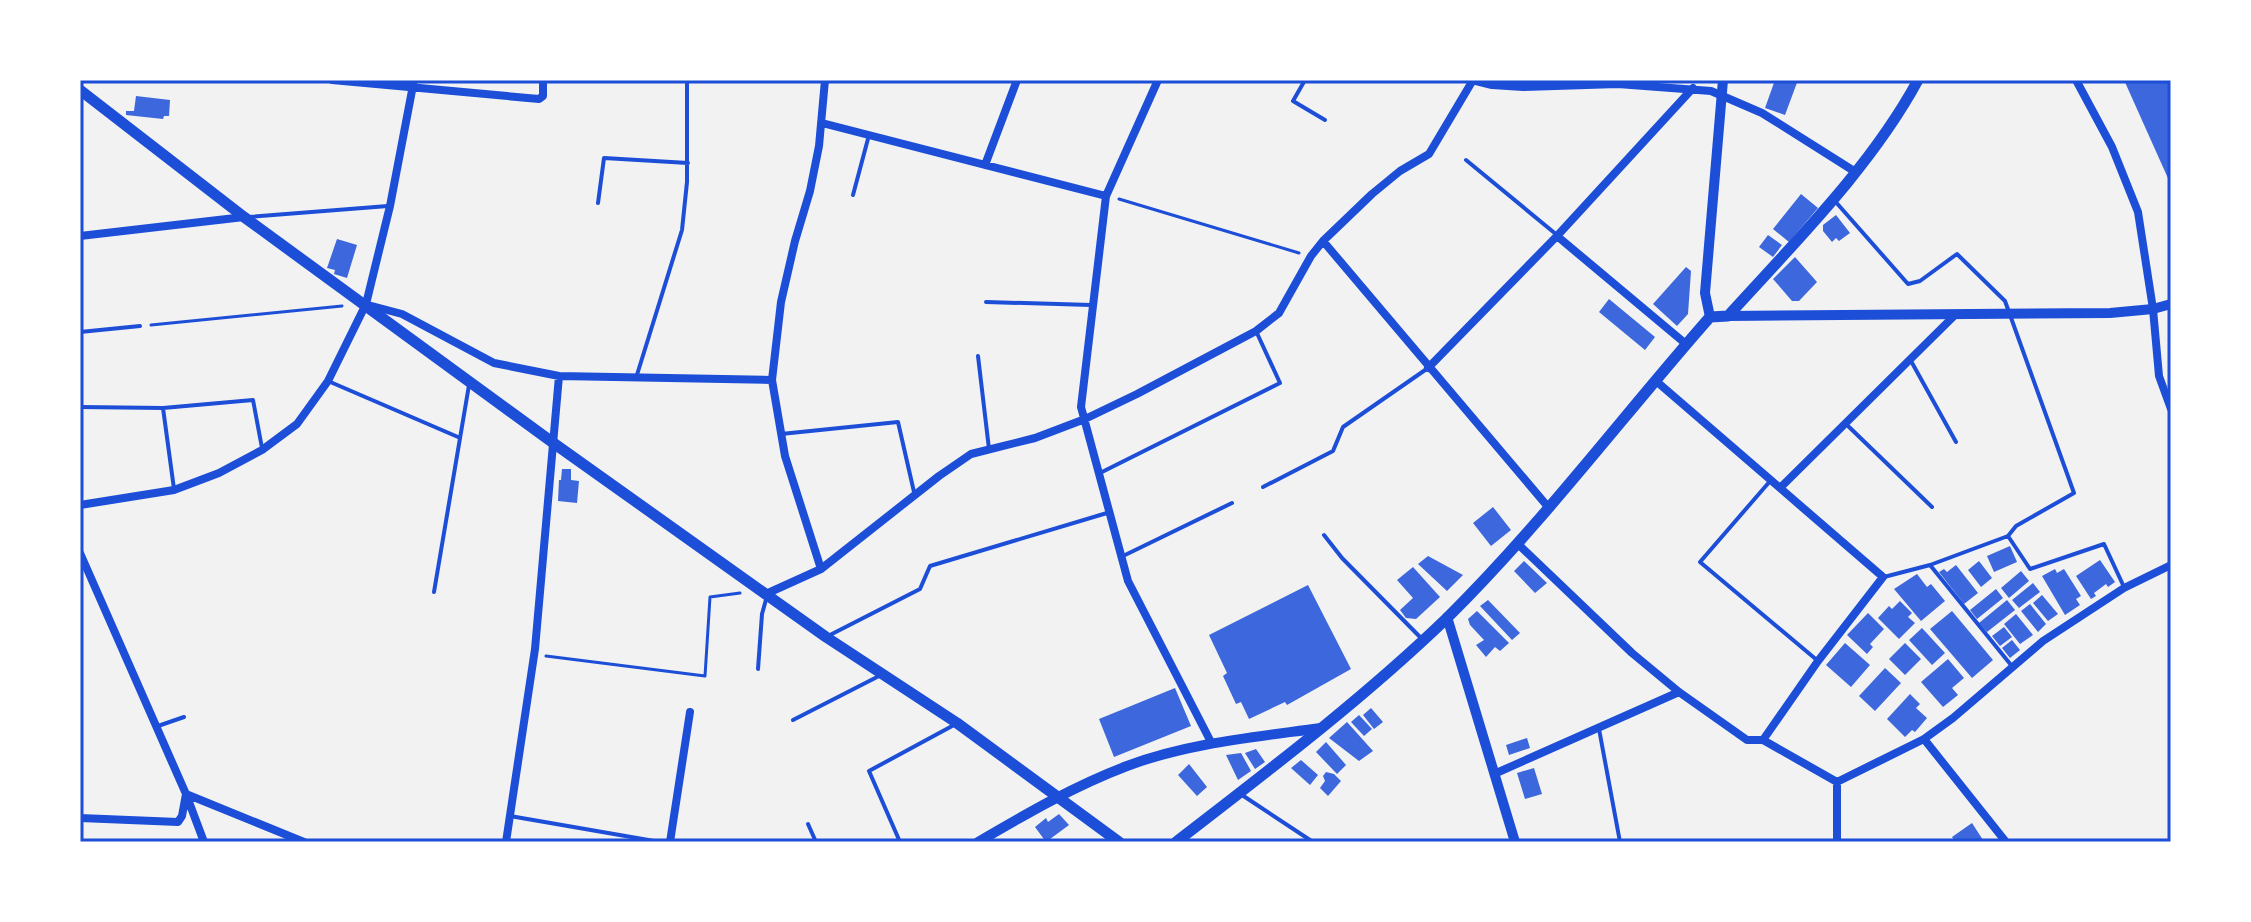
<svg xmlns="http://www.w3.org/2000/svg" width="2251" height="922" font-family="Cabin,sans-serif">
	<rect width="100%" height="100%" fill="#f2f2f2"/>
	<path fill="#3d67dc" d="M1775,80H1798L1785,115L1765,108Z
		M2124,80H2171V185Z
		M136,96L170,100L169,116H164L163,119L126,115V111H134Z
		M1801,194L1818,208L1789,242L1773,229Z
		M1836,215L1850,233L1839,241L1836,238L1832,242L1823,231V225Z
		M1768,235L1782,245L1773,257L1759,247Z
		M337,239L357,245L347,278L334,274L335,270L327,268Z
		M1795,257L1817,282L1799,301H1792L1773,279Z
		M1686,267L1691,271L1688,314L1677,326L1653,304Z
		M1609,299L1655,337L1645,350L1599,312Z
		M562,469H571V480L579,481L577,503L558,501L559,480H561Z
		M1493,507L1511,530L1491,546L1473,523Z
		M2010,546L2017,562L1994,572L1987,556Z
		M1428,556L1463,575L1447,591L1418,564Z
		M2100,560L2115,582L2108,587L2106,584L2094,593L2096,596L2091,599L2076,576Z
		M1524,561L1547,583L1535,593L1514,571Z
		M1979,561L1992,578L1981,587L1968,570Z
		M1956,565L1978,593L1964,604L1939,572L1944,569L1947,572Z
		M1413,567L1440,597L1416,619L1406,618L1400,610L1413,598L1397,580Z
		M2055,569L2057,573L2064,569L2081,596L2076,599L2080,605L2065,615L2042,576Z
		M2021,571L2029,581L2009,598L2001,588Z
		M1917,574L1927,587L1931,584L1945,601L1921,621L1894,589Z
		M2033,583L2040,592L2019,608L2012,600Z
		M1308,585L1351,669L1287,705L1285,702L1249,719L1241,702L1236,704L1223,676L1227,673L1209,635Z
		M1996,589L2003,598L1977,619L1970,610Z
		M2042,595L2058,614L2048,621L2033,603Z
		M1488,600L1520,633L1512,640L1480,606Z
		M2007,600L2015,610L1987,632L1979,623Z
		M1900,601L1912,613L1908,617L1915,623L1899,639L1878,618L1889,606L1892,609Z
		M2030,604L2046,624L2038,632L2021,611Z
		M1477,611L1509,643L1500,651L1495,647L1486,657L1476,645L1484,640L1470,625L1468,619Z
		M1952,611L1993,660L1972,678L1930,629Z
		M1868,613L1884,629L1870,644L1873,647L1867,654L1847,635Z
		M2016,614L2033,635L2020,644L2004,624Z
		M2004,627L2012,637L2000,646L1992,636Z
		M1922,628L1945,653L1932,665L1909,640Z
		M2012,640L2020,650L2010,658L2002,648Z
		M1845,643L1870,665L1851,687L1826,665Z
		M1905,643L1921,659L1905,675L1889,659Z
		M1948,659L1964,678L1952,688L1958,695L1943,707L1921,682Z
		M1885,668L1901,683L1875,711L1859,696Z
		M1175,688L1191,726L1114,757L1099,719Z
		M1910,694L1920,704L1916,708L1927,718L1915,732L1912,730L1905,737L1887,719Z
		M1371,708L1383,722L1374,729L1363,715Z
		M1359,715L1372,729L1364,736L1351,722Z
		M1347,722L1373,751L1359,761L1329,738Z
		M1527,738L1530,748L1509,755L1506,745Z
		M1326,742L1346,765L1337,774L1316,752Z
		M1256,749L1265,762L1255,769L1245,753Z
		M1241,753L1251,771L1238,780L1226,755Z
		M1301,760L1318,775L1310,785L1291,768Z
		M1189,764L1207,787L1197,796L1178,775Z
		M1534,768L1542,794L1525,799L1517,773Z
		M1326,772L1334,774L1341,781L1328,796L1320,788L1325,781L1323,776Z
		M1059,814L1069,825L1046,842L1035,827L1046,818L1048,822Z
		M1972,823L1983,840L1955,842L1952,837Z"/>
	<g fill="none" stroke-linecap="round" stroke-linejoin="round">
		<path stroke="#1d4ed8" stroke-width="3" d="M1119,199L1299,253
			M151,325L342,306
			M546,656L705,676L710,597L740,593"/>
		<path stroke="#1d4ed8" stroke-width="4" d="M1305,80L1293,101L1325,120
			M1466,160L1557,235
			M853,195L869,135
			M1834,200L1908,284L1920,281L1957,254L2005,301L2074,493L2016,526L2008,536L1930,565L1884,577
			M598,203L604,158L688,163
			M249,217L388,206
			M986,302L1091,305
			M80,332L140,326
			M978,356L989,449
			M1911,361L1956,442
			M636,378L682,230L687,182V80
			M328,381L458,437
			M80,407L163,408L253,400L262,448
			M163,408L174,489
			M1847,425L1932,507
			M781,434L898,422L914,492
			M1100,473L1280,383L1256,331
			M1771,480L1700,562L1818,661
			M1263,487L1333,451L1343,427L1428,368
			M1324,535L1342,558L1421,638
			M2008,536L2030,569L2104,544L2124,587
			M1123,556L1232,503
			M1930,565L2011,665
			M434,592L469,385
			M828,636L920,589L930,566L1107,513
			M758,669L762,614L767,596
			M793,720L881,675
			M158,726L184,717
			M1599,729L1620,842
			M1242,795L1313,842
			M510,816L660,842
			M808,824L816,842
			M900,842L869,771L954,725"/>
		<path stroke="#1d4ed8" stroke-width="8" d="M332,80L539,99L543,96V80
			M1158,80L1106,196L1081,407L1128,581L1212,744
			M1472,80L1492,85L1523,87L1618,84L1711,91L1762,113L1854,171
			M2076,80L2112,147L2138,212L2153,309L2159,376L2171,409
			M822,123L1106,196
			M985,165L1017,80
			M80,236L244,217
			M1557,236L1686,344
			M1323,241L1549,508
			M368,305L402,314L494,363L559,376L772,380
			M1428,368L1557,236L1693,88
			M1656,381L1883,577L1818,661L1763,740
			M1781,487L1955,315
			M80,505L174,490L219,473L262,450L297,424L328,381L366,304L390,206L414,80
			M1518,544L1632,653L1679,692L1747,740H1763L1837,782
			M80,553L186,794L204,842
			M821,569L785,456L772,380L781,302L795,241L810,191L819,146L825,80
			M768,593L821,569L939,476L971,454L1035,438L1085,419L1137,394L1256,331L1279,313L1311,256L1323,241L1372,194L1400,171L1429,154L1473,80
			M1924,739L2006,842
			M1494,774L1679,692
			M1837,782L1924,739L1953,718L2043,641L2124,588L2171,565
			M80,818L178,822L182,816L186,794L304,842
			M506,842L535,649L559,376
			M670,842L690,712
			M1837,842V782"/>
		<path stroke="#1d4ed8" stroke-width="10" d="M1728,316L2110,313L2153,309L2171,304
			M1710,317L1705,293L1723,80
			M1447,617L1515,842
			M978,842C1026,814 1074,786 1127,766C1188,743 1256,737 1321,728"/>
		<path stroke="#1d4ed8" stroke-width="11" d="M80,90L244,217L552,442L826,637L957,723L1119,842
			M1176,842C1268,771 1363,699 1447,618C1542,524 1622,417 1710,317L1728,316C1794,243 1871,167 1918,80"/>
	</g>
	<rect width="2251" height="922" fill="none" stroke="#ffffff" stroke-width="164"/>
	<rect x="82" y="82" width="2087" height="758" fill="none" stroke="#1d4ed8" stroke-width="3"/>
</svg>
